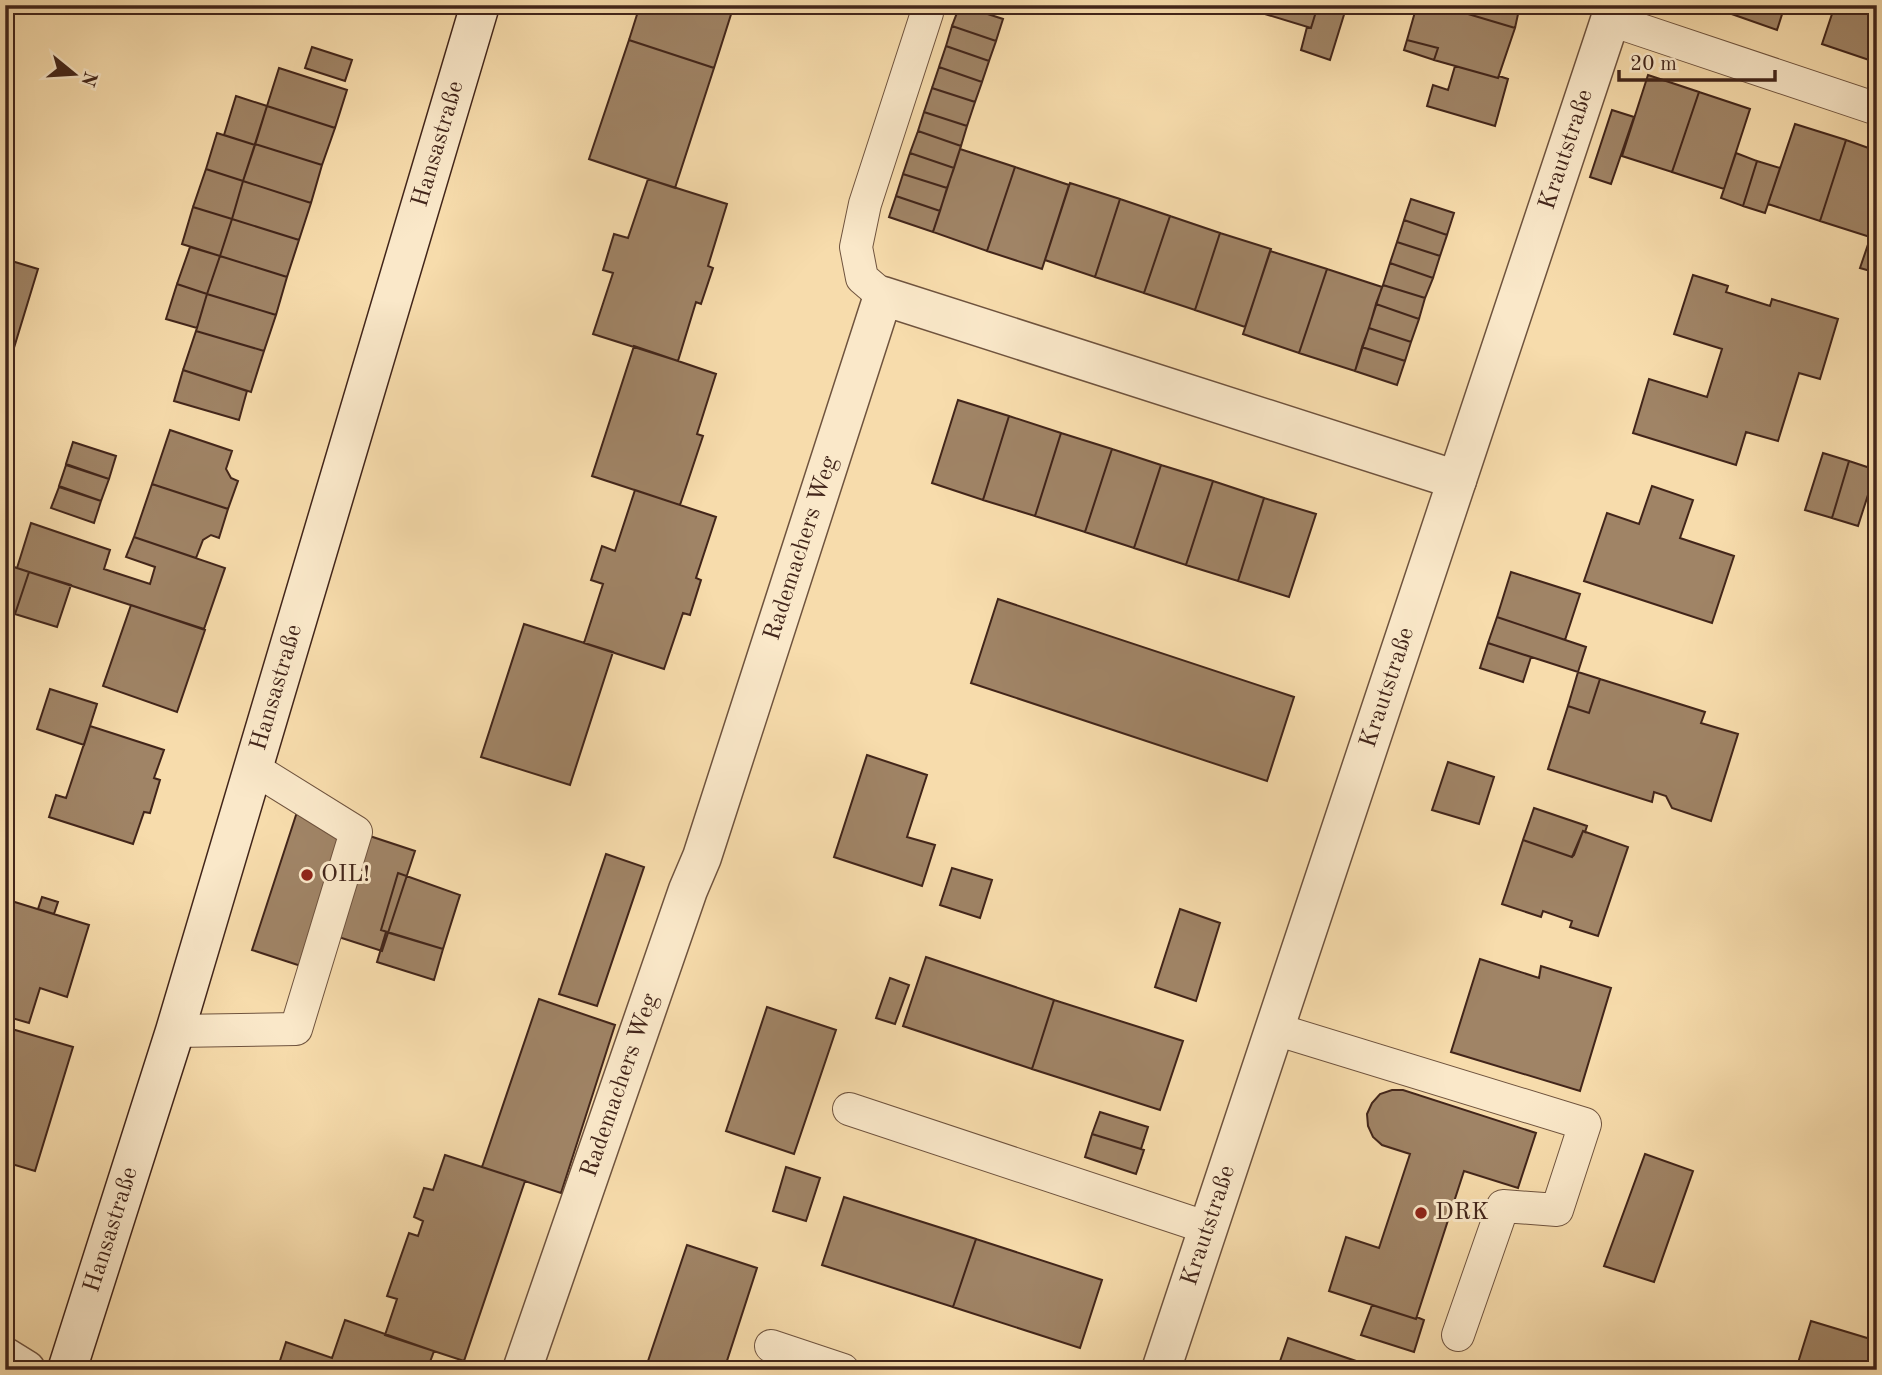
<svg xmlns="http://www.w3.org/2000/svg" width="1882" height="1375" font-family="'Old Standard TT',serif">
	<rect width="100%" height="100%" fill="#f7dcac"/>
	<filter id="stains"><feTurbulence type="fractalNoise" baseFrequency=".00286" numOctaves="4"/><feColorMatrix values="0 0 0 0 .2 0 0 0 0 .09 0 0 0 0 .02 0 0 0 .5 -.17"/></filter>
	<radialGradient id="worn" r=".72"><stop offset=".6" stop-color="#630" stop-opacity="0"/><stop offset="1" stop-color="#630" stop-opacity=".3"/></radialGradient>
	<path fill="#a08466" stroke="#42251a" stroke-width="2" d="M640,5H734L714,68L629,40Z
		M960,5L1003,19L996,41L952,26Z
		M1245,5H1318L1311,28L1245,8Z
		M1318,5H1347L1330,60L1301,50L1307,27L1311,28Z
		M1417,5H1438L1515,28L1498,78L1434,60L1438,48L1407,40Z
		M1438,5H1520L1515,28Z
		M1704,5H1728L1726,12Z
		M1728,5H1785L1777,30L1726,12Z
		M1835,5H1877V48L1872,61L1822,44Z
		M952,26L996,41L989,61L946,46Z
		M629,40L714,68L675,188L589,159Z
		M1407,40L1438,48L1434,60L1404,50Z
		M946,46L989,61L982,82L939,67Z
		M312,47L352,60L345,81L305,68Z
		M1455,66L1498,78L1499,76L1508,79L1495,126L1427,106L1433,85L1448,90Z
		M939,67L982,82L975,102L932,88Z
		M279,68L347,90L335,128L267,106Z
		M1648,75L1699,92L1672,172L1622,156Z
		M932,88L975,102L967,126L924,112Z
		M1699,92L1750,109L1724,189L1672,172Z
		M236,96L267,106L255,145L224,135Z
		M267,106L335,128L322,165L255,144Z
		M1612,110L1634,117L1611,184L1590,177Z
		M924,112L967,126L961,146L918,131Z
		M1795,124L1846,140L1820,221L1768,204Z
		M918,131L961,146L954,168L910,153Z
		M217,133L255,145L243,181L206,169Z
		M1846,140L1877,151V218L1870,237L1820,221Z
		M255,144L322,165L311,203L243,181Z
		M960,149L1015,167L987,251L933,232Z
		M910,153L954,168L947,188L903,174Z
		M1736,153L1757,161L1743,206L1721,198Z
		M1757,161L1780,168L1765,213L1743,206Z
		M1015,167L1069,185L1042,269L987,251Z
		M206,169L243,181L232,219L193,207Z
		M903,174L947,188L940,211L896,196Z
		M648,179L727,204L708,266L713,268L701,304L696,302L678,361L593,334L613,273L603,270L614,234L628,238Z
		M243,181L311,203L299,240L232,219Z
		M1070,183L1120,199L1095,277L1045,260Z
		M896,196L940,211L933,232L889,217Z
		M1120,199L1170,216L1144,293L1095,277Z
		M1411,199L1454,213L1447,235L1404,220Z
		M193,207L232,219L220,256L182,244Z
		M1170,216L1220,233L1195,310L1144,293Z
		M1877,218V273L1860,268Z
		M232,219L299,240L287,277L220,256Z
		M1404,220L1447,235L1440,256L1397,242Z
		M1220,233L1271,249L1245,327L1195,310Z
		M1397,242L1440,256L1433,278L1390,263Z
		M190,247L220,256L207,294L177,284Z
		M1270,251L1327,269L1299,353L1243,334Z
		M220,256L287,277L276,315L207,294Z
		M5,259L38,269L13,351L5,349Z
		M1390,263L1433,278L1425,298L1383,285Z
		M1327,269L1382,287L1355,371L1299,353Z
		M1693,275L1728,286L1726,292L1770,306L1772,299L1838,319L1820,379L1799,373L1778,441L1746,432L1736,465L1633,433L1649,379L1707,397L1722,349L1674,334Z
		M177,284L207,294L197,328L166,319Z
		M1383,285L1425,298L1419,319L1376,304Z
		M207,294L276,315L264,351L196,331Z
		M1376,304L1419,319L1411,342L1369,328Z
		M1369,328L1411,342L1405,361L1362,347Z
		M196,331L264,351L251,392L183,370Z
		M634,346L716,374L697,434L703,436L680,505L592,476Z
		M1362,347L1405,361L1397,385L1355,371Z
		M183,370L247,391L239,420L174,401Z
		M958,400L1009,416L983,500L932,483Z
		M1009,416L1061,433L1035,516L983,500Z
		M170,430L232,451L226,469L231,478L238,481L228,509L152,484Z
		M1061,433L1112,449L1085,532L1035,516Z
		M73,442L116,456L109,479L66,464Z
		M1112,449L1161,465L1134,548L1085,532Z
		M1823,453L1849,461L1832,518L1805,510Z
		M1849,461L1876,470L1858,526L1832,518Z
		M66,465L109,479L101,501L59,486Z
		M1161,465L1213,481L1186,565L1134,548Z
		M1213,481L1264,498L1238,581L1186,565Z
		M152,484L228,509L219,538L211,535L203,540L196,558L134,537Z
		M1652,486L1693,500L1680,538L1734,556L1712,623L1584,581L1607,513L1639,524Z
		M59,487L101,501L94,523L51,508Z
		M635,490L716,517L696,578L701,580L690,615L683,613L664,669L584,643L603,584L591,580L602,546L615,551Z
		M1264,498L1316,514L1289,597L1238,581Z
		M31,523L110,550L104,569L150,584L155,567L126,557L134,537L225,568L204,629L17,568Z
		M5,564L29,572L15,614L5,610Z
		M29,572L71,585L57,627L15,614Z
		M1511,572L1580,594L1565,640L1497,617Z
		M998,599L1294,697L1267,781L971,683Z
		M131,605L205,630L177,712L103,686Z
		M1497,617L1586,647L1578,672L1488,643Z
		M524,624L613,652L570,785L481,757Z
		M1488,643L1531,657L1523,682L1480,668Z
		M1578,672L1600,679L1589,713L1568,706Z
		M1600,679L1705,712L1701,723L1738,734L1711,821L1672,808L1666,796L1654,792L1652,802L1548,769L1568,706L1589,713Z
		M50,689L97,704L84,745L37,729Z
		M90,726L164,750L154,778L160,780L150,813L144,812L133,844L49,817L56,795L66,798Z
		M867,755L927,775L907,837L935,845L922,886L834,857Z
		M1448,762L1494,777L1479,824L1432,810Z
		M1534,808L1587,826L1585,832L1583,831L1574,855L1572,857L1523,840Z
		M297,812L415,851L382,951L320,931L307,968L252,950Z
		M1583,831L1628,847L1598,936L1570,927L1572,921L1543,911L1541,917L1502,904L1523,840L1572,857Z
		M606,854L644,867L597,1006L559,994Z
		M952,868L992,880L980,918L940,905Z
		M398,873L460,895L443,949L381,930Z
		M42,897L58,902L54,914L38,909Z
		M5,899L89,925L67,997L40,988L29,1023L5,1016Z
		M1180,909L1220,923L1196,1001L1155,987Z
		M386,932L443,949L434,980L377,962Z
		M926,957L1054,1000L1032,1069L903,1026Z
		M1480,959L1539,978L1541,966L1611,988L1580,1091L1451,1052Z
		M890,978L909,985L895,1024L876,1018Z
		M539,999L615,1025L561,1193L482,1167Z
		M1054,1000L1183,1041L1160,1110L1032,1069Z
		M767,1007L836,1030L794,1154L726,1131Z
		M5,1027L73,1047L35,1171L5,1162Z
		M1392,1090H1403L1536,1133L1518,1188L1464,1171L1416,1319L1329,1291L1346,1237L1379,1248L1410,1154L1382,1145L1373,1137L1368,1126L1367,1114L1372,1103L1380,1094Z
		M1100,1112L1148,1127L1141,1149L1092,1134Z
		M1092,1134L1144,1150L1136,1174L1085,1157Z
		M1645,1154L1693,1171L1654,1282L1604,1266Z
		M445,1155L525,1181L464,1361L385,1335L397,1299L387,1296L409,1233L418,1236L423,1221L414,1217L424,1188L433,1190Z
		M786,1167L820,1178L806,1221L773,1211Z
		M844,1197L976,1239L953,1307L822,1265Z
		M976,1239L1102,1280L1080,1348L953,1307Z
		M687,1245L757,1268L724,1370H645Z
		M1372,1305L1416,1319L1417,1317L1424,1320L1414,1352L1361,1335Z
		M345,1320L434,1351L427,1370H277L286,1342L332,1358Z
		M1811,1321L1877,1341L1869,1370H1810L1797,1366Z
		M1288,1338L1362,1363L1360,1370H1277Z"/>
	<g fill="none" stroke-linecap="round" stroke-linejoin="round">
		<defs>
			<path id="lane" d="M1611,20L1877,109
				M883,296L862,278L856,247L865,204L927,13
				M1275,1029L1585,1124L1557,1210L1503,1206L1458,1335
				M175,1031L296,1029L356,832L253,768
				M849,1109L1208,1228
				M771,1346L843,1370"/>
			<g id="street">
				<path d="M5,1357L26,1370"/>
				<path id="s1" d="M522,1370L688,890L702,857L883,296L1457,480"/>
				<path id="s2" d="M1161,1370L1615,5"/>
			</g>
			<g id="secondary">
				<path id="s3" d="M67,1370L175,1031L480,5"/>
			</g>
		</defs>
		<use href="#lane" stroke="#6f533e" stroke-width="34"/>
		<use href="#street" stroke="#6f533e" stroke-width="41"/>
		<use href="#secondary" stroke="#42251a" stroke-width="41"/>
		<use href="#lane" stroke="#fae8c9" stroke-width="32"/>
		<use href="#street" stroke="#fae8c9" stroke-width="38"/>
		<use href="#secondary" stroke="#fae8c9" stroke-width="38"/>
	</g>
	<g fill="#8f2418" stroke="#fae8c9" stroke-width="2.5">
		<circle cx="307" cy="875" r="7"/>
		<circle cx="1421" cy="1213" r="7"/>
	</g>
	<g text-anchor="middle" dominant-baseline="central" stroke-width="6" stroke-linejoin="round" paint-order="stroke">
		<g font-size="24" fill="#42251a" stroke="#fae8c9">
			<text stroke="none"><textPath href="#s3" startOffset="1281">Hansastraße</textPath></text>
			<text stroke="none"><textPath href="#s2" startOffset="1286">Krautstraße</textPath></text>
			<text stroke="none"><textPath href="#s1" startOffset="868">Rademachers Weg</textPath></text>
			<text stroke="none"><textPath href="#s2" startOffset="719">Krautstraße</textPath></text>
			<text stroke="none"><textPath href="#s3" startOffset="714">Hansastraße</textPath></text>
			<text stroke="none"><textPath href="#s1" startOffset="301">Rademachers Weg</textPath></text>
			<text stroke="none"><textPath href="#s2" startOffset="152">Krautstraße</textPath></text>
			<text stroke="none"><textPath href="#s3" startOffset="147">Hansastraße</textPath></text>
		</g>
		<g font-size="24" fill="#42251a" stroke="#fae8c9" text-anchor="start">
			<text x="321" y="875">OIL!</text>
			<text x="1435" y="1213">DRK</text>
		</g>
	</g>
	<rect width="1882" height="1375" fill="none" stroke="#f7dcac" stroke-width="28"/>
	<rect x="7" y="7" width="1868" height="1361" fill="none" stroke="#42251a" stroke-width="3.5"/>
	<rect x="14" y="14" width="1854" height="1347" fill="none" stroke="#42251a" stroke-width="2"/>
	<g transform="translate(74 74) rotate(108)" stroke="#fae8c9" stroke-width="5" paint-order="stroke">
	<path d="M0-5L12 26L0 18L-12 26Z" fill="#42251a"/>
	<text y="-10" font-size="19" font-weight="bold" text-anchor="middle" fill="#42251a">N</text>
	</g>
	<path d="M1619 70v10h156v-10" fill="none" stroke="#42251a" stroke-width="3.5"/>
	<text x="1630" y="70" font-size="21" fill="#42251a" stroke="#fae8c9" stroke-width="5" paint-order="stroke">20 m</text>
	<rect width="100%" height="100%" filter="url(#stains)"/>
	<rect width="100%" height="100%" fill="url(#worn)"/>
</svg>
